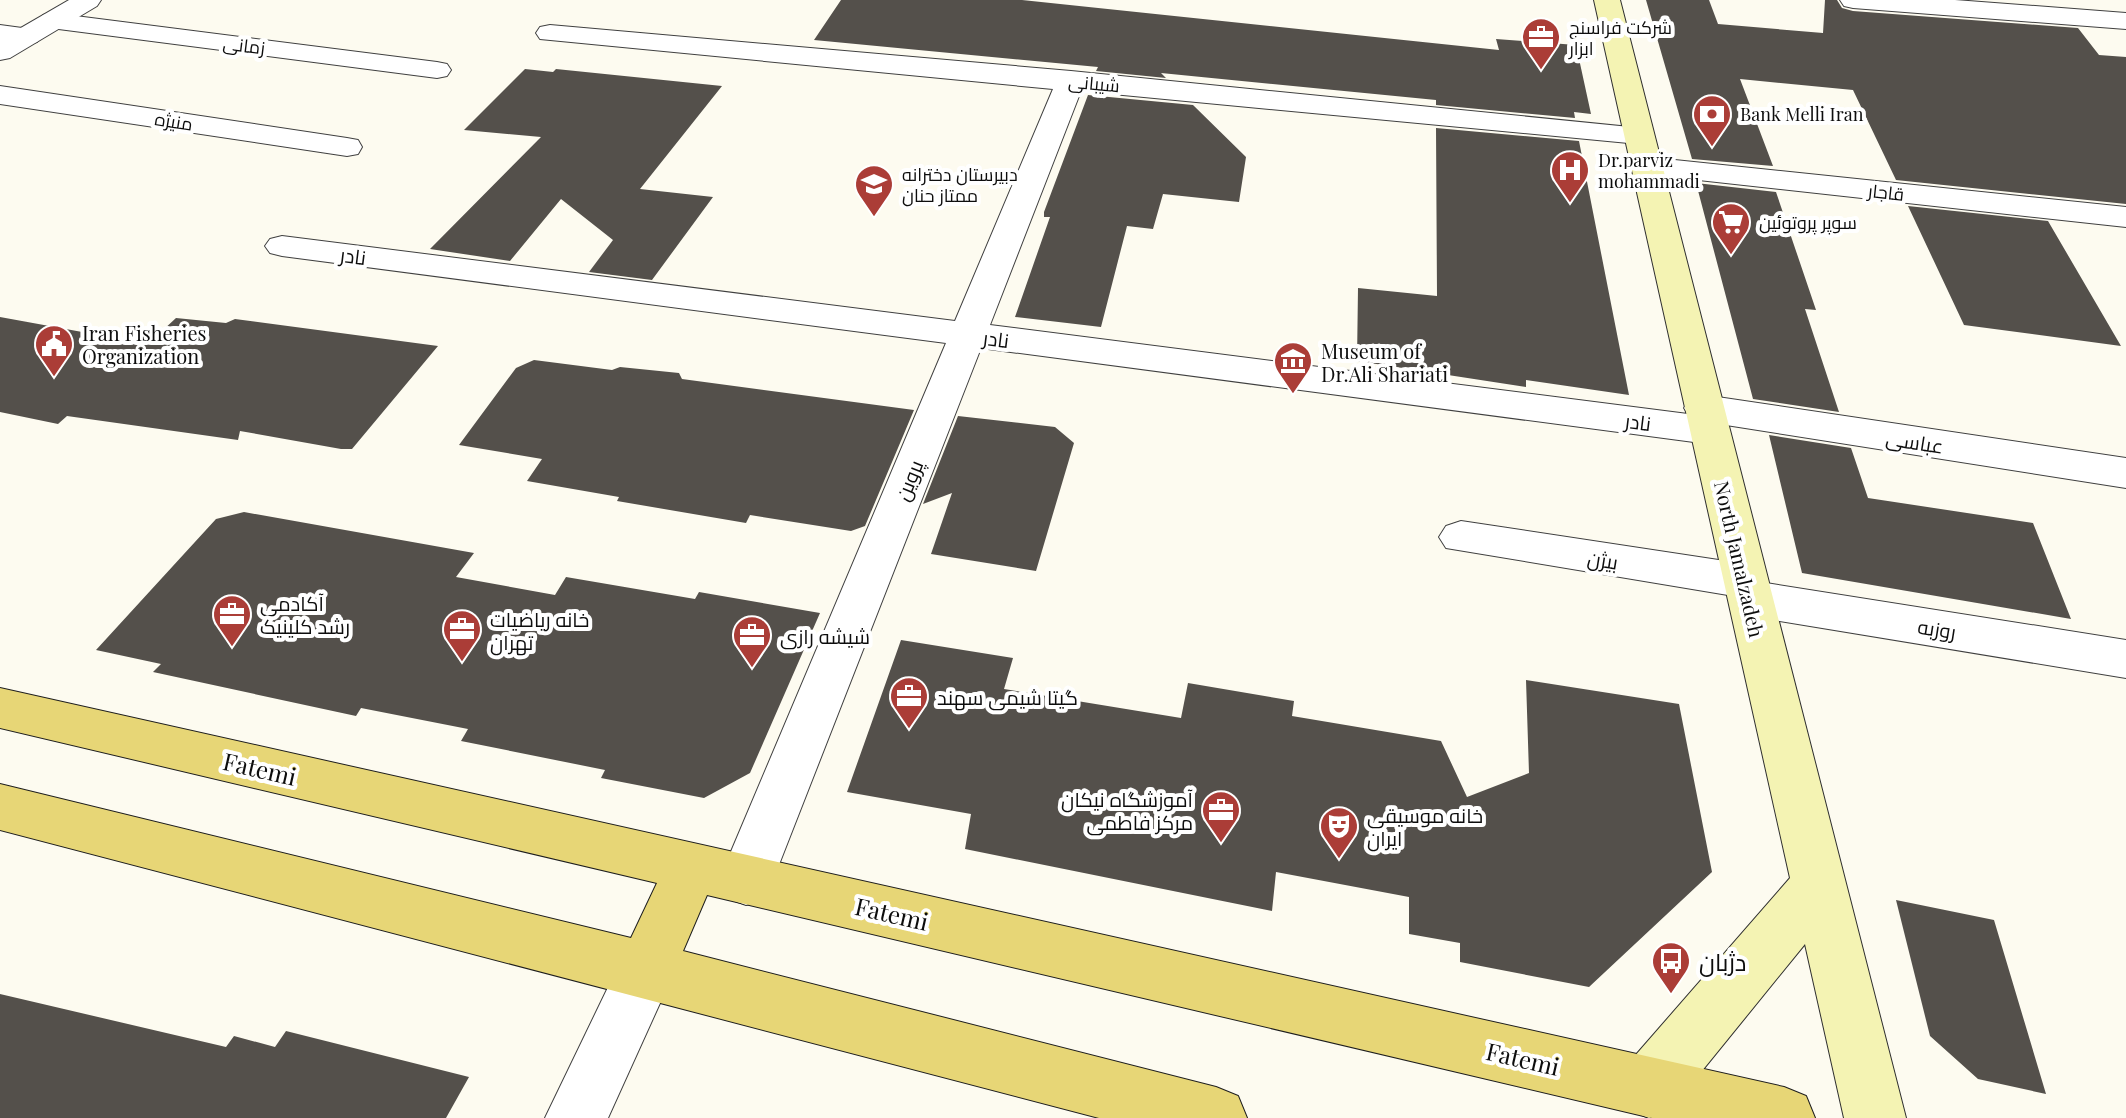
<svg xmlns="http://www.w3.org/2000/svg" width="2126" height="1118" font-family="'Playfair Display',Cairo,serif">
	<rect width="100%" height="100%" fill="#fdfbf0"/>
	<path fill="#54504b" d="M841,0H1022L1499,50L1496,39L1576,45L1591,114L1574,112L1575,118L1436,105V100L1161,73L1166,78L1096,71L1098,67L814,40Z
		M1646,0H1709L1718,24L1823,33L1825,0H1837L1842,8L1853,11L2078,28L2099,55L2126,57V204L1896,180L1853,90L1740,79L1773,166L1692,159Z
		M525,69L553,72L556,69L722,86L640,189L713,197L652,280L589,272L613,240L561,199L510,261L430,249L541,137L464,130Z
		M1088,95L1193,105L1246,157L1239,202L1163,194L1153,229L1127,226L1101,327L1015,317L1050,217H1044V212Z
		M1436,128L1579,141L1629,395L1526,380V387L1357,361L1358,288L1437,296Z
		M1696,183L1776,192L1816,310L1805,309L1839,412L1753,399Z
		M1908,206L2048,221L2121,346L1964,325Z
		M0,317L148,344L176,318L226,323L235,319L438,346L352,449H341L240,431L238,440L67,416L58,424L0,412Z
		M534,360L612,370L620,367L679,373L682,379L914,410L865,526L851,531L750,515L746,523L617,501L619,497L527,481L542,459L459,445L516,368Z
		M958,416L1055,427L1074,443L1036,571L931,554L952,493L923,504Z
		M1769,435L1851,448L1868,498L2033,523L2071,619L1802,573Z
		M244,512L474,553L456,577L555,595L566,577L695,599L699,592L820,613L750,773L704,798L601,778L605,770L461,741L468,729L361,708L356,716L153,672L161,664L96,650L216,519Z
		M901,640L1013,658L1004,689L1181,718L1188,683L1294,701L1292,716L1441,741L1467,797L1529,773L1526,680L1679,704L1712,872L1589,987L1460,962V943L1409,934V897L1276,872L1272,911L965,849L971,814L847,792Z
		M1896,900L1994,920L2046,1094L1978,1079L1930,1036Z
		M0,994L226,1047L234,1036L275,1047L286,1031L469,1077L446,1118H0Z"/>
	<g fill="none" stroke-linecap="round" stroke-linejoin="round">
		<defs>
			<path id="minor" d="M1840,0H1955L2126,13V29L1853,8L1844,6Z
				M52,13L437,62L447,64L451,70L447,76L437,78L43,27L39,21L43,15Z
				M0,25L37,30L41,36L37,42L27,44L0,41Z
				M550,25L1071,71L1650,129L1654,135L1650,141L1639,144L1081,91L990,325L1688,414L1684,408L1690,399L1704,395L2126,458V488L1726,425L1729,430L1723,440L1709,444L981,348L773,880L765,898L746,905L727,898L719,880L946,343L282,256L270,253L265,246L270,239L282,236L955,321L1053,89L540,39L536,33L540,27Z
				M0,86L347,138L358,140L362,147L358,154L347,156L0,104Z
				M1646,157L2126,207V227L1635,173L1630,166L1635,159Z
				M1461,521L1745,564L1761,569L1766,583L2126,640V678L1749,616L1733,610L1728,595L1446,548L1439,537L1446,526Z"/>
			<path id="tertiary" d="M69,0H101L97,6L10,58L0,60V40Z
				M646,942L666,950L675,970L608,1118H545L626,950Z"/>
			<path id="secondary" d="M1594,0H1620L1906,1118H1844L1805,944L1671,1109L1649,1118L1627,1109L1618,1087L1627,1065L1790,878Z"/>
			<path id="primary" d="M0,688L1784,1087L1806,1096L1815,1118H1652L707,895L683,951L1216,1087L1238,1096L1247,1118H1099L0,830V784L631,938L657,883L0,728Z"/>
		</defs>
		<use href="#minor" stroke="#404040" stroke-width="2"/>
		<use href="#tertiary" stroke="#404040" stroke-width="2"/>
		<use href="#secondary" stroke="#2f2f2f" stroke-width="2"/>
		<use href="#primary" stroke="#1e1e1e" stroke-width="2"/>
		<use href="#minor" fill="#fff" fill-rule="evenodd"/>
		<use href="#tertiary" fill="#fff" fill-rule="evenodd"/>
		<use href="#secondary" fill="#f4f3b3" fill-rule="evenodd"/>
		<use href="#primary" fill="#e7d676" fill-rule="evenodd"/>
	</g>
	<defs>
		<symbol id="office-pin" viewBox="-11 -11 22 30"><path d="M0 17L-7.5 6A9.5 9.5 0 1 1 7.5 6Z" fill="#ab3d37" stroke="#fff"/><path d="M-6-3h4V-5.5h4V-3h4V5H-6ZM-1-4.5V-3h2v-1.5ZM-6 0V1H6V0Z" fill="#fff"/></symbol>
		<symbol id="bank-pin" viewBox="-11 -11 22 30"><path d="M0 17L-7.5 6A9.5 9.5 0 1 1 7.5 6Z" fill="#ab3d37" stroke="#fff"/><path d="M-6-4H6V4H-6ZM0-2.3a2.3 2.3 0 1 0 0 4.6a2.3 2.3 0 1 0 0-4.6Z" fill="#fff"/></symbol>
		<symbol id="hospital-pin" viewBox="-11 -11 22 30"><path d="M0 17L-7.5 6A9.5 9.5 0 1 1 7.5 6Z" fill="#ab3d37" stroke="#fff"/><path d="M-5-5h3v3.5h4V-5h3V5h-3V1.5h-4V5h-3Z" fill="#fff"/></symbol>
		<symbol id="school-pin" viewBox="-11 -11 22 30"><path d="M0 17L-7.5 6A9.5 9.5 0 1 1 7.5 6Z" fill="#ab3d37" stroke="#fff"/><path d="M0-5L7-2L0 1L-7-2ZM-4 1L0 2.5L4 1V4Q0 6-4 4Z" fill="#fff"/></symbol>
		<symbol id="supermarket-pin" viewBox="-11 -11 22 30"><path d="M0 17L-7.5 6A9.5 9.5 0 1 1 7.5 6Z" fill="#ab3d37" stroke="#fff"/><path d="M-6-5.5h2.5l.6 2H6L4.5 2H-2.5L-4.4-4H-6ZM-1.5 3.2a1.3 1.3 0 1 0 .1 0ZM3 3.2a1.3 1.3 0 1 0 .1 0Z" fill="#fff"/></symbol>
		<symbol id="civic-pin" viewBox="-11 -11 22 30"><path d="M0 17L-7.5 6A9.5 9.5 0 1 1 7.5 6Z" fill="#ab3d37" stroke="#fff"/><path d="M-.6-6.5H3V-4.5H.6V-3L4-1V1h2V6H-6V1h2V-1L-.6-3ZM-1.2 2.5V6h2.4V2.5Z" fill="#fff"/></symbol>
		<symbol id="museum-pin" viewBox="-11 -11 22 30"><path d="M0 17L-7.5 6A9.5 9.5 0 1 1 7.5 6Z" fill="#ab3d37" stroke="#fff"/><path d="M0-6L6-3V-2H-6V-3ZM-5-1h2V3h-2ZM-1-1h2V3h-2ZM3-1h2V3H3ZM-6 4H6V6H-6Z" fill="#fff"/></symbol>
		<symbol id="theatre-pin" viewBox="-11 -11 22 30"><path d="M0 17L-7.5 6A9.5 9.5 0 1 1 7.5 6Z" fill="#ab3d37" stroke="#fff"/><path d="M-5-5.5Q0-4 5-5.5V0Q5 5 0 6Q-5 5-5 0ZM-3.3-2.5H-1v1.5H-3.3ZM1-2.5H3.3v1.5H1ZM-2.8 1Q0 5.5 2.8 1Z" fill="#fff"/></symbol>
		<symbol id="bus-pin" viewBox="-11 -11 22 30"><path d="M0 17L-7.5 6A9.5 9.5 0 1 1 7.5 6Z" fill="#ab3d37" stroke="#fff"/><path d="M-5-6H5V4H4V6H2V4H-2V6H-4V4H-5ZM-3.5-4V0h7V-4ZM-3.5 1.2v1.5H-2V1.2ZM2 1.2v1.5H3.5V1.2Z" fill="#fff"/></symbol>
	</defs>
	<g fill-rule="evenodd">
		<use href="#office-pin" x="1519" y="15" width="44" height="60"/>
		<use href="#bank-pin" x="1690" y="92" width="44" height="60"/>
		<use href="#hospital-pin" x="1548" y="148" width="44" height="60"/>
		<use href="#school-pin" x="852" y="162" width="44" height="60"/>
		<use href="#supermarket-pin" x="1709" y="200" width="44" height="60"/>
		<use href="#civic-pin" x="32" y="322" width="44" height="60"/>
		<use href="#museum-pin" x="1271" y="339" width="44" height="60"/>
		<use href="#office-pin" x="210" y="592" width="44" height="60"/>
		<use href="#office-pin" x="440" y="607" width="44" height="60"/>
		<use href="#office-pin" x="730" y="613" width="44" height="60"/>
		<use href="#office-pin" x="887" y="674" width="44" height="60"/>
		<use href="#office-pin" x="1199" y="788" width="44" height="60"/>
		<use href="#theatre-pin" x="1317" y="804" width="44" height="60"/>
		<use href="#bus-pin" x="1649" y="939" width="44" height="60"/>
	</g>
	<g text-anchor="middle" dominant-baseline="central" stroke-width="8" stroke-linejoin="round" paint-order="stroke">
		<g font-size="18" fill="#0d0d0d" stroke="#fff" text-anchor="start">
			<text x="1569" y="27">شرکت فراسنج<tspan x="1569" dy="21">ابزار</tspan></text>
			<text x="1740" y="114">Bank Melli Iran</text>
			<text x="1598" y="160">Dr.parviz<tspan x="1598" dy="21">mohammadi</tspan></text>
			<text x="902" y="174">دبیرستان دخترانه<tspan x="902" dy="21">ممتاز حنان</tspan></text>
			<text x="1759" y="222">سوپر پروتوئین</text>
		</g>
		<g font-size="18" fill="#0d0d0d" stroke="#fff">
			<text transform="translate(244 45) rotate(7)">زمانی</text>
			<text transform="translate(1094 83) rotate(5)">شیبانی</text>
			<text transform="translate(174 121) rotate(9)">منیژه</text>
			<text transform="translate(1886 192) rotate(6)">قاجار</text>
		</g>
		<g font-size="20" fill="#0d0d0d" stroke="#fff">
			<text transform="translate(353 255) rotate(7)">نادر</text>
			<text transform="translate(996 338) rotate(7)">نادر</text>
			<text transform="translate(1638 421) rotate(7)">نادر</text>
			<text transform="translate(1915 441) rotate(9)">عباسی</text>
			<text transform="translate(908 480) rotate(-68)">پروین</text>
			<text transform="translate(1603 559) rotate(9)">بیژن</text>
			<text transform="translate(1740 559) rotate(77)">North Jamalzadeh</text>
			<text transform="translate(1937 628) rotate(9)">روزبه</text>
		</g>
		<g font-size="20" fill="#0d0d0d" stroke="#fff" text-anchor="start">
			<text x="82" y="332">Iran Fisheries<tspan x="82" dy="23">Organization</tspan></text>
			<text x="1321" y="350">Museum of<tspan x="1321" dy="23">Dr.Ali Shariati</tspan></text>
			<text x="260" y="602">آکادمی<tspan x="260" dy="23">رشد کلینیک</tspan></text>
			<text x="490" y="618">خانه ریاضیات<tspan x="490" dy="23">تهران</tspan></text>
			<text x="780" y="635">شیشه رازی</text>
			<text x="937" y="696">گیتا شیمی سهند</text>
			<text x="1193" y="798" text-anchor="end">آموزشگاه نیکان<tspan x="1193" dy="23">مرکز فاطمی</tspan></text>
			<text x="1367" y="814">خانه موسیقی<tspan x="1367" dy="23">ایران</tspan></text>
		</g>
		<g font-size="24" fill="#0d0d0d" stroke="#fff">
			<text transform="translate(260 768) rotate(13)">Fatemi</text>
			<text transform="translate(892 913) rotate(13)">Fatemi</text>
			<text transform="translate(1523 1058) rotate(13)">Fatemi</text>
		</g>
		<g font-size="24" fill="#0d0d0d" stroke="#fff" text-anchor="start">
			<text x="1699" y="961">دژبان</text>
		</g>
	</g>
</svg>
